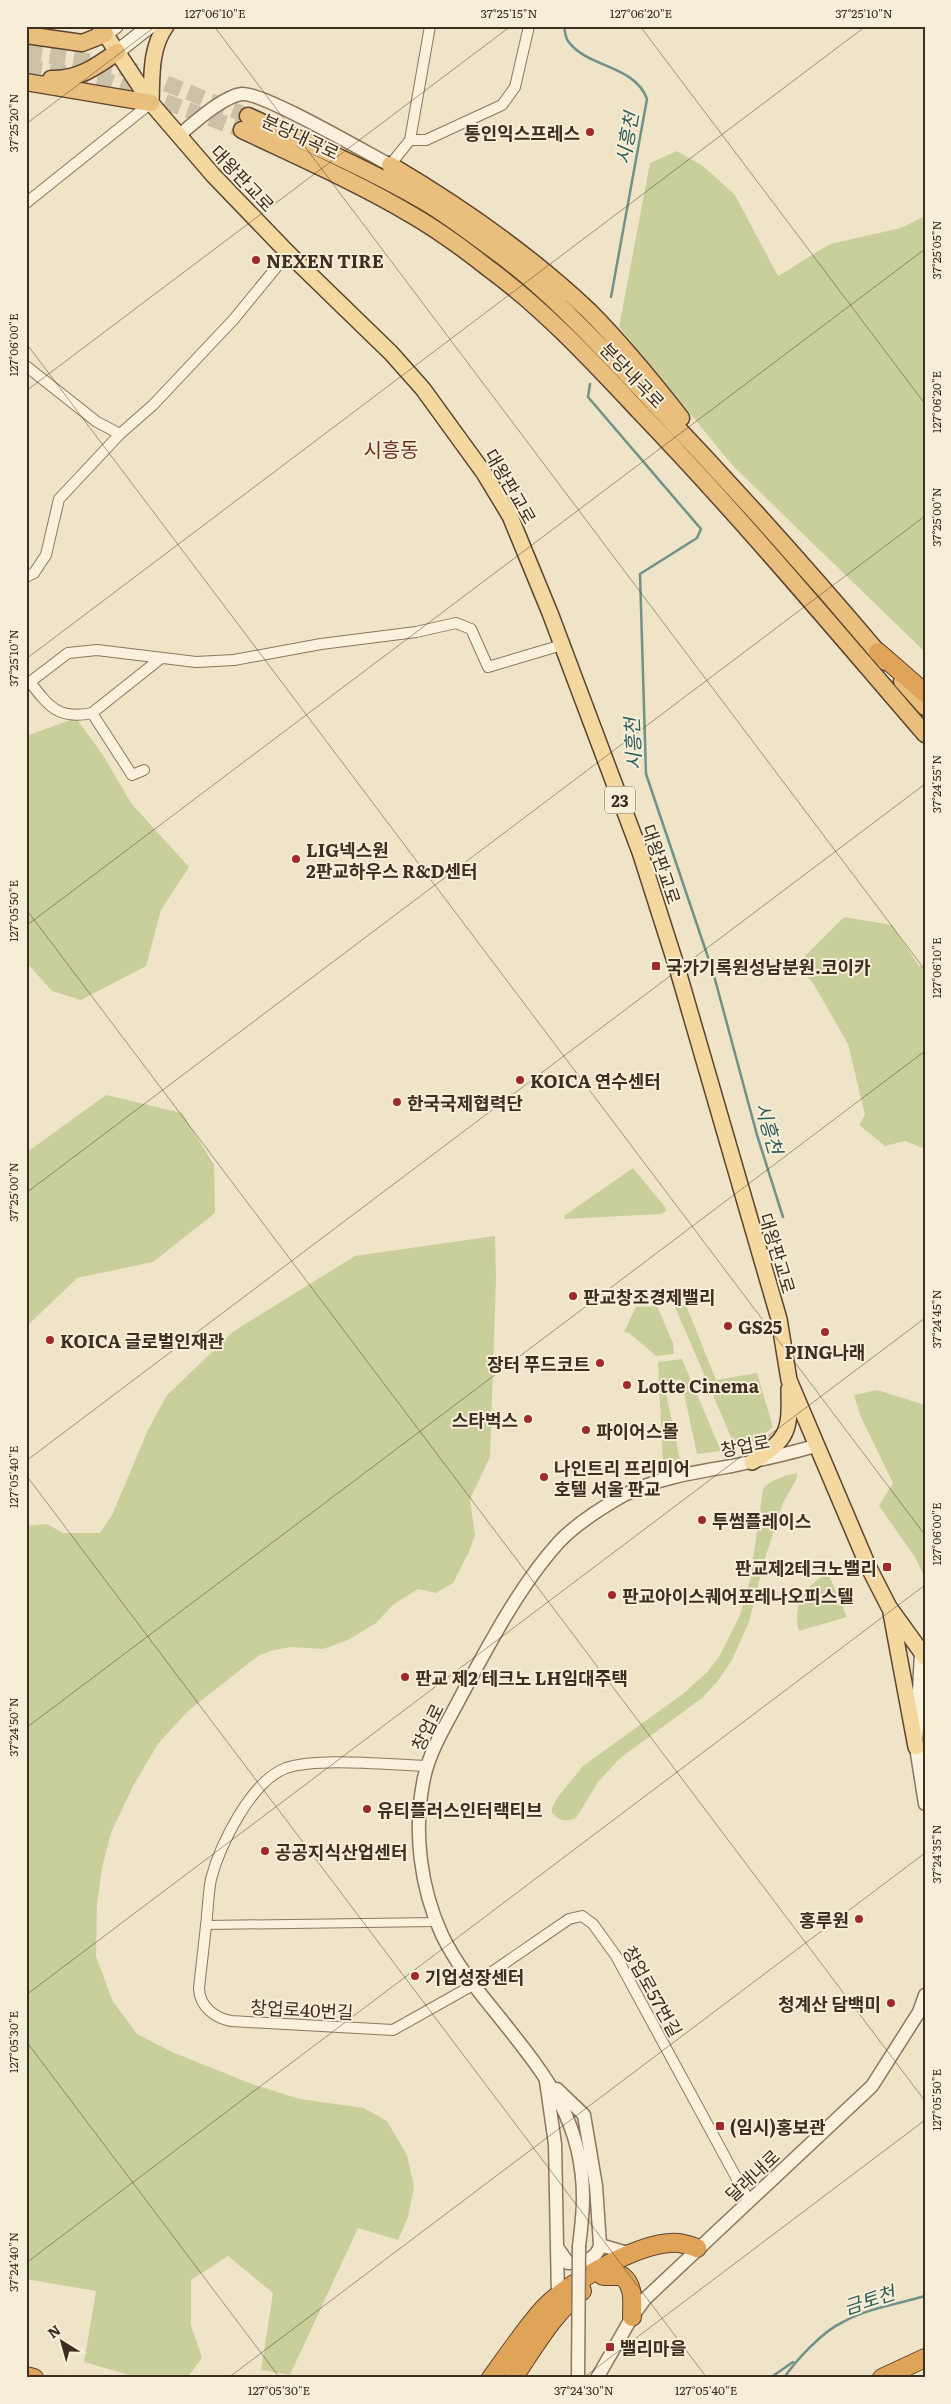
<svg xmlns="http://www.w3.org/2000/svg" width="951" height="2404" font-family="Literata,'Noto Sans KR',serif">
	<rect width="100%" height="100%" fill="#f0e4c8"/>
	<path fill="#c9cf9b" d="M677,151L703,166L735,195L778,276L830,244L901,228L925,216V652L733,466L619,327L650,163Z
		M76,718L103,755L131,803L189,867L161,910L146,966L81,1000L52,991L26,962V736Z
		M844,917L892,925L919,966H925V1149L905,1141L885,1146L859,1125L865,1115L848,1044L813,983L796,965Z
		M106,1095L182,1113L214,1165L215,1213L153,1262L77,1278L26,1327V1153Z
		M633,1168L665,1207L666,1211L661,1214L565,1219L564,1216Z
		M495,1236L496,1279L490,1457L470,1499L475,1535L469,1552L453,1583L436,1593L418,1589L394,1604L376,1623L348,1640L323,1649L290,1647L270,1651L258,1656L188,1711L158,1744L133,1786L111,1833L102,1868L97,1905L96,1956L112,2000L137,2034L172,2052L252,2084L300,2099L364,2108L387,2121L407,2155L414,2187L408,2217L398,2240L358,2228L290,2375L261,2370L273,2293L228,2256L191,2280V2325L202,2358L187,2378H140L84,2362L96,2291L26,2279V1526L47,1524L63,1533H100L112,1515L148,1430L167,1395L234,1331L355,1256Z
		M686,1305L716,1380L757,1373L773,1427L754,1442L734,1444L675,1307Z
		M657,1306L673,1343L674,1354L656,1356L629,1333L624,1332L636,1307Z
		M682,1359L721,1451L697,1454L681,1379L664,1383L680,1460L663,1465L658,1362Z
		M877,1390L925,1405V1578L915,1557L879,1506L893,1483L860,1415L854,1395Z
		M797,1473L796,1480L783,1503L765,1558L749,1622L732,1660L717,1682L702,1698L619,1759L598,1782L576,1818C567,1822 559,1821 552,1813V1808L557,1798L583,1766L684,1693L707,1672L719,1657L740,1615L750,1580L763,1489C771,1479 785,1476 797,1473Z
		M828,1573L847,1617L799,1631C792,1604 805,1586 828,1573Z"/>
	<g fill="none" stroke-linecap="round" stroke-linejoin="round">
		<path stroke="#6f938a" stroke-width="2.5" d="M564,26C565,31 565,37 568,41C587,68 635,65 647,99L611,297
			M590,384L588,397L701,529L697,538L640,574L646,774L713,972L757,1135L783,1217
			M770,2378L793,2362
			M784,2378C796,2360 823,2331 843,2322C868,2308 898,2304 925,2296"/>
		<path stroke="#ccc0a6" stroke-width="16" stroke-dasharray="16 8" stroke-linecap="butt" d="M26,52L107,64L135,71L248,116
			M26,67L106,80L242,130"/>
		<defs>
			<path id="pedestrian" d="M206,1925L437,1922"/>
			<path id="minor" d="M410,140H426L502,105L515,87L529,26
				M390,165L410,140L430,26
				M26,203L151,103
				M26,366L97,422L120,434
				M26,577L34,573L46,555L59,499L120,434L153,405L234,319L288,253
				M92,713L160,659
				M144,770L132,775L92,713C59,720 49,707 30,682L68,653L97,650L196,662L234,660L321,644L416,632L456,623L471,629L488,667L562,645
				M427,1766C391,1765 318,1757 286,1768C251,1781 220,1845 211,1879C208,1894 208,1910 206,1925C204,1946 201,1968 199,1989C200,2007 215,2018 231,2021L393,2030L473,1985L569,1919L582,1916L593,1924L616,1956L749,2201"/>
			<path id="tertiary" d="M178,136C193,124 223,96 242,94C263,92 365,152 390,165
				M921,1653L916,1747L925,1804
				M546,2081L555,2144L558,2296
				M557,2089L584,2115L596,2186L600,2245L624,2252L632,2251
				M579,2246C581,2230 583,2214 583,2198C583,2120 546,2076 500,2018C479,1992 457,1966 442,1935C420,1887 413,1830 424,1778C430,1750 446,1725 459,1700C487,1648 519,1586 559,1542C577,1523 601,1508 624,1495C657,1478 696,1472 732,1466C760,1460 788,1454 815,1446
				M557,2247L568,2263C582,2263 597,2260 600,2245
				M597,2378L632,2317L645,2299L872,2086L919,2012L925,1995"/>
			<path id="secondary" d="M105,34L116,26
				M117,52L150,26"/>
			<path id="primary" d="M100,26L151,103L213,175L288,253L391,353L423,389L484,473L510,516L550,613L640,852L678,971L779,1319L789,1380L868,1566L889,1607L925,1657
				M151,103C152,77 150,48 166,26
				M752,1462C789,1439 790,1431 789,1389
				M891,1613L916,1747"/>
			<path id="trunk" d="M26,35L82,43L105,34
				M51,79C78,80 96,67 117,52
				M26,82L151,103
				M248,116C308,143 368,169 425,202C447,215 468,231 488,246C549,289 601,347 652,401C733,486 811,573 886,662
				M242,130C299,157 358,183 412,215C438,230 464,249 488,268C544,309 592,361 639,411C739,515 831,625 925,734
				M390,165C461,207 529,254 589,311C622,344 652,381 681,418
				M902,681L925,707"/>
			<path id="motorway" d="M878,652L925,693
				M603,2276H622C635,2286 632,2303 632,2317
				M26,2376L34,2378
				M491,2378C508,2355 525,2329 544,2308C568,2283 637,2244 671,2243C680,2242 689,2245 697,2248
				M513,2378C534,2348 553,2313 582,2291
				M882,2378L925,2358"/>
		</defs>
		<use href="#pedestrian" stroke="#8d765c" stroke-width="10"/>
		<use href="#minor" stroke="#8d765c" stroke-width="12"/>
		<use href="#tertiary" stroke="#8d765c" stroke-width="15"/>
		<use href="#secondary" stroke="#6f573f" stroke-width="16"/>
		<use href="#primary" stroke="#5b4430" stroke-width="18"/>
		<use href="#trunk" stroke="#5b4430" stroke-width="19"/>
		<use href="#motorway" stroke="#5b4430" stroke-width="20"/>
		<use href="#pedestrian" stroke="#faf1dc" stroke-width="8"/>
		<use href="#minor" stroke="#faf1dc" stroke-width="10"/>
		<use href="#tertiary" stroke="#faf1dc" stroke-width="12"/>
		<use href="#secondary" stroke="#faf1dc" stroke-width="14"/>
		<use href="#primary" stroke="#f3d9a0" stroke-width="15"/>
		<use href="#trunk" stroke="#eabe7c" stroke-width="16"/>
		<use href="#motorway" stroke="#e0a458" stroke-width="18"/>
		<defs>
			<path id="tertiary-bridge" d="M578,2378L579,2246"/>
		</defs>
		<use href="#tertiary-bridge" stroke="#8d765c" stroke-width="15" stroke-linecap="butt"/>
		<use href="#tertiary-bridge" stroke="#faf1dc" stroke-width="12"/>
	</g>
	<path fill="none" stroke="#3d2e20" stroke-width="1" stroke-opacity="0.45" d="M214,26L925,970M640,26L925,404M26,124L156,26M26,343L925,1535M26,391L511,26M26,659L866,26M26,909L925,2101M26,926L925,249M26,1193L925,516M26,1461L925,784M26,1475L707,2378M26,1728L925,1051M26,1995L925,1318M26,2041L280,2378M26,2263L925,1585M228,2378L925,1853M583,2378L925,2120"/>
	<g fill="#9e2a2b" stroke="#f7eed8" stroke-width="2">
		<circle cx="590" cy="132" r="5"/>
		<circle cx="256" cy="260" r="5"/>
		<circle cx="296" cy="859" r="5"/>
		<rect x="651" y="961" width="10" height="10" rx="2.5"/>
		<circle cx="520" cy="1080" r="5"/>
		<circle cx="397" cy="1102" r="5"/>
		<circle cx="573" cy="1296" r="5"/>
		<circle cx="728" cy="1326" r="5"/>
		<circle cx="825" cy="1332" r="5"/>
		<circle cx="50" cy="1340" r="5"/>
		<circle cx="600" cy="1363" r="5"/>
		<circle cx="627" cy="1385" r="5"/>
		<circle cx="528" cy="1419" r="5"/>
		<circle cx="586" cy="1430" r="5"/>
		<circle cx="544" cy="1477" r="5"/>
		<circle cx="702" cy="1520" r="5"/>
		<rect x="882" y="1562" width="10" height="10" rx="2.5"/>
		<circle cx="612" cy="1595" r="5"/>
		<circle cx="405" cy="1677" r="5"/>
		<circle cx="367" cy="1809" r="5"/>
		<circle cx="265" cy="1851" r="5"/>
		<circle cx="859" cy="1919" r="5"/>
		<circle cx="415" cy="1976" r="5"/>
		<circle cx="891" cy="2003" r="5"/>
		<rect x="715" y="2121" width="10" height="10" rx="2.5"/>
		<rect x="605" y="2342" width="10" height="10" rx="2.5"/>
	</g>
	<g text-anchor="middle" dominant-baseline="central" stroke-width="4" stroke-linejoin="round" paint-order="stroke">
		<rect fill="#f7eed8" stroke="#756857" stroke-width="1" x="605" y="786.5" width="30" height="27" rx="4"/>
		<g font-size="16" font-weight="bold" fill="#3d2e20">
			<text x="620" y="800">23</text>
		</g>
		<g font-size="18" font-weight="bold" fill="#3d2e20" stroke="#f7eed8" text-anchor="start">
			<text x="580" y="132" text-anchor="end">통인익스프레스</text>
			<text x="266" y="260">NEXEN TIRE</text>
			<text x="306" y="849">LIG넥스원<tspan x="306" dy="21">2판교하우스 R&amp;D센터</tspan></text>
			<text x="666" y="966">국가기록원성남분원.코이카</text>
			<text x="530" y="1080">KOICA 연수센터</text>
			<text x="407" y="1102">한국국제협력단</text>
			<text x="583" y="1296">판교창조경제밸리</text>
			<text x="738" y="1326">GS25</text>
			<text x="60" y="1340">KOICA 글로벌인재관</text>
			<text x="825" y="1351" text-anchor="middle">PING나래</text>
			<text x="590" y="1363" text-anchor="end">장터 푸드코트</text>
			<text x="637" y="1385">Lotte Cinema</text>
			<text x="518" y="1419" text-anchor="end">스타벅스</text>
			<text x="596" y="1430">파이어스몰</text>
			<text x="554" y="1467">나인트리 프리미어<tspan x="554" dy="21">호텔 서울 판교</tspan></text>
			<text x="712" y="1520">투썸플레이스</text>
			<text x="877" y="1567" text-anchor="end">판교제2테크노밸리</text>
			<text x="622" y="1595">판교아이스퀘어포레나오피스텔</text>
			<text x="415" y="1677">판교 제2 테크노 LH임대주택</text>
			<text x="377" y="1809">유티플러스인터랙티브</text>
			<text x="275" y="1851">공공지식산업센터</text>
			<text x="849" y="1919" text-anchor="end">홍루원</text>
			<text x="425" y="1976">기업성장센터</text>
			<text x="881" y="2003" text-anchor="end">청계산 담백미</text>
			<text x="730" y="2126">(임시)홍보관</text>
			<text x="620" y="2347">밸리마을</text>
		</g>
		<g font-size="18" fill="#3d2e20" stroke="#f7eed8">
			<text transform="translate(301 136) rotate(25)">분당내곡로</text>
			<text transform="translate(243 178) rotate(47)">대왕판교로</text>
			<text transform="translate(633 375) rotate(46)">분당내곡로</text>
			<text transform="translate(511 486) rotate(60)">대왕판교로</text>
			<text transform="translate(662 864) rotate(71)">대왕판교로</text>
			<text transform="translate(778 1253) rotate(73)">대왕판교로</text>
			<text transform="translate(745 1445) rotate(-11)">창업로</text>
			<text transform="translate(427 1727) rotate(-64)">창업로</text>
			<text transform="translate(653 1991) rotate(61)">창업로57번길</text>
			<text transform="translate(302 2009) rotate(3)">창업로40번길</text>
			<text transform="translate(752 2175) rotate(-43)">달래내로</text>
		</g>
		<g font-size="19" font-style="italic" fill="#2f5d5a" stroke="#f7eed8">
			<text transform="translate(626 138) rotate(-80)">시흥천</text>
			<text transform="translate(632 744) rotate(-93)">시흥천</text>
			<text transform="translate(770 1128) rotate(74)">시흥천</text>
			<text transform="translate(869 2299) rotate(-18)">금토천</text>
		</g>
		<g font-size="20" fill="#6b2e1e" stroke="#f7eed8">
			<text x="391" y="448">시흥동</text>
		</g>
	</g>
	<rect width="951" height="2404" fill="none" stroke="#f7eed8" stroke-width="55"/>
	<g transform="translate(62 2342) rotate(323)" stroke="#f7eed8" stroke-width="4" paint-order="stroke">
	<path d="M0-4L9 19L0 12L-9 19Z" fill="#3d2e20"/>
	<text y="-8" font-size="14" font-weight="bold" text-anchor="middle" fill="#3d2e20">N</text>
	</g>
	<rect x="28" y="28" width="896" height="2348" fill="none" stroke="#3d2e20" stroke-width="2"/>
	<g font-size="12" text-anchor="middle" fill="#3d2e20">
		<text x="215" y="18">127°06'10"E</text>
		<text x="509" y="18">37°25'15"N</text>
		<text x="641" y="18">127°06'20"E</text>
		<text x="864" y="18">37°25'10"N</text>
		<text transform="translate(14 123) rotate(-90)" y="4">37°25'20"N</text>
		<text transform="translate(937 250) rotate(-90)" y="4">37°25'05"N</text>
		<text transform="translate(14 345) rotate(-90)" y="4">127°06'00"E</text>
		<text transform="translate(937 402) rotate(-90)" y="4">127°06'20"E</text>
		<text transform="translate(937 517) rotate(-90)" y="4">37°25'00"N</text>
		<text transform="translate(14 658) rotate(-90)" y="4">37°25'10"N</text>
		<text transform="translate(937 784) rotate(-90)" y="4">37°24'55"N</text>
		<text transform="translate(14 911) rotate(-90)" y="4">127°05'50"E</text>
		<text transform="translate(937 968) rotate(-90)" y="4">127°06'10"E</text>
		<text transform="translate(14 1192) rotate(-90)" y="4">37°25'00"N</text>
		<text transform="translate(937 1319) rotate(-90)" y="4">37°24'45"N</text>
		<text transform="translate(14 1477) rotate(-90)" y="4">127°05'40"E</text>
		<text transform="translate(937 1534) rotate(-90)" y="4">127°06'00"E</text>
		<text transform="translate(14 1727) rotate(-90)" y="4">37°24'50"N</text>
		<text transform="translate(937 1854) rotate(-90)" y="4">37°24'35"N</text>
		<text transform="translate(14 2042) rotate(-90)" y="4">127°05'30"E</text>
		<text transform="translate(937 2100) rotate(-90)" y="4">127°05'50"E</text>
		<text transform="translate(14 2262) rotate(-90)" y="4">37°24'40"N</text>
		<text x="279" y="2395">127°05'30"E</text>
		<text x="584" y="2395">37°24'30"N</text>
		<text x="706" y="2395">127°05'40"E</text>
	</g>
</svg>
